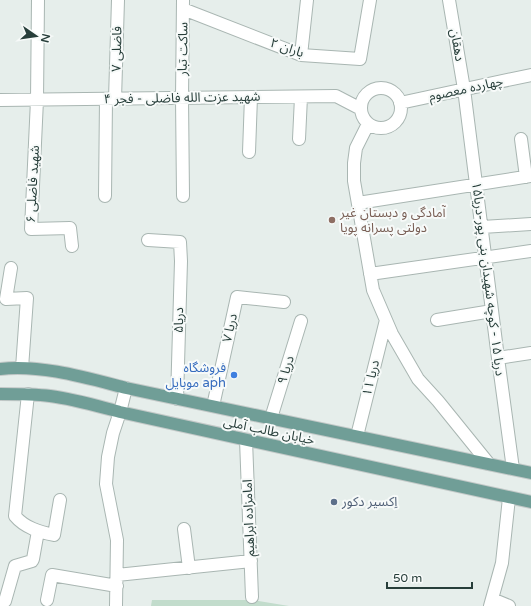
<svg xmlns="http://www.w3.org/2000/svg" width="531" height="606" font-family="'Varela Round','Noto Sans Arabic',sans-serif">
	<rect width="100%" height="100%" fill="#e6eeeb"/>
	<path fill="#c2dccc" d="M152,600H253L289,606H151Z"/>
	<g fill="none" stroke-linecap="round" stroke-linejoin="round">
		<defs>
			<path id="minor" d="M38,0L37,100L31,229L70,228L72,246
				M449,0L464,89L498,358L513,469
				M183,9L301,55L360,59L370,0
				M301,55L307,0
				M361 108a20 20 0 1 1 40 0a20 20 0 1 1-40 0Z
				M115,99L118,0
				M0,100L336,96L361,109
				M400,103L531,75
				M368,124L356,148L354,163V181L373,290L392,334L418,379L438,401L489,464
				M299,139L301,97
				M521,139L526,177
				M249,152L251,97
				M105,196L106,99
				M183,196L182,98L183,0
				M358,203L531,176
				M482,227L531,224
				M148,240L180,242L181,261L177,399
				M11,268L6,299L27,298L22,368
				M370,274L531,251
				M437,320L492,311
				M498,358L531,353
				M28,394L15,516C25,528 40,532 54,535L60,500
				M213,406L237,297L284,302
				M271,418L301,321
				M357,436L386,320
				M246,440L252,597
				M184,529L189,568
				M117,575L251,561
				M492,599L509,606
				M47,600L52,575L117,586
				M0,604L3,603L5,601L15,566L32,561L33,559L38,531
				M116,606L117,540L106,484L108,457L113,433L120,412L126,388
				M490,606L502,563L509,498"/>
			<path id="major" d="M0,369C40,364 87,378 126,388L531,473
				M0,394C17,394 34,394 50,396C74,399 97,406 120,412L531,502"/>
		</defs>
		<use href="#minor" stroke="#a9b6b2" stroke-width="14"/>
		<use href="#major" stroke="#c3c9c8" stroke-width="14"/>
		<use href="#minor" stroke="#fff" stroke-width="12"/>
		<use href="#major" stroke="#709e97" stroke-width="12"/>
	</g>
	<circle fill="#8d6e63" stroke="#f7faf9" stroke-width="1.5" cx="332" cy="220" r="4"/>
	<circle fill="#3f7fe0" stroke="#f7faf9" stroke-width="1.5" cx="234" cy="375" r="4"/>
	<circle fill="#5c6f8a" stroke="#f7faf9" stroke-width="1.5" cx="334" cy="502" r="4"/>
	<g text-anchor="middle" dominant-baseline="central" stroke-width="4" stroke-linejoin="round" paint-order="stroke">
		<g font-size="13" fill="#273e3a" stroke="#f7faf9">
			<text transform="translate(457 45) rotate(80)">دهقان</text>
			<text transform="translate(287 48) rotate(19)">باران ۲</text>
			<text transform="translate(117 49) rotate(-89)">فاضلی ۷</text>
			<text transform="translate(183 49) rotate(-89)">ساکت تبار</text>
			<text transform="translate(466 89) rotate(-12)">چهارده معصوم</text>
			<text transform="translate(182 98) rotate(-1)">شهید عزت الله فاضلی - فجر ۴</text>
			<text transform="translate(33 184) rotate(-87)">شهید فاضلی ۶</text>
			<text transform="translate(488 279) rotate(83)">دریا ۱۵ - كوچه شهيدان بنی پور-دريا۱۵</text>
			<text transform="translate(179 320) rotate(-89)">دریا۵</text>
			<text transform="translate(230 328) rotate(-77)">دریا ۷</text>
			<text transform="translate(286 370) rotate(-73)">دریا ۹</text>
			<text transform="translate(371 378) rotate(-76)">دریا ۱۱</text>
			<text transform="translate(269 431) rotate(12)">خیابان طالب آملی</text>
			<text transform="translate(249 518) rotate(-92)">امامزاده ابراهیم</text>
		</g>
		<g font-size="13" fill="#785e54" stroke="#f7faf9" text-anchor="start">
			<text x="340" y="213">آمادگی و دبستان غیر<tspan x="340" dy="15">دولتی پسرانه پویا</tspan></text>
		</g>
		<g font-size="13" fill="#366cbe" stroke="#f7faf9" text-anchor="end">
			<text x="226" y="368">فروشگاه<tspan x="226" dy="15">موبایل aph</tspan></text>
		</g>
		<g font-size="13" fill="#4e5e75" stroke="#f7faf9" text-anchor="start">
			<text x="342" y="502">اِکسیر دکور</text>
		</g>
	</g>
	<g transform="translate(36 36) rotate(103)" stroke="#f7faf9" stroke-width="3" paint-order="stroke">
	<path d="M0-3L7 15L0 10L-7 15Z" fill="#273e3a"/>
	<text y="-6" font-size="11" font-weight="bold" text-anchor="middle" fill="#273e3a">N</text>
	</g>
	<path d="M387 582v6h85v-6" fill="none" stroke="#273e3a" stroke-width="2"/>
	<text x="393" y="582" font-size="12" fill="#273e3a" stroke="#f7faf9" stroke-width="3" paint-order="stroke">50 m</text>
</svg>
